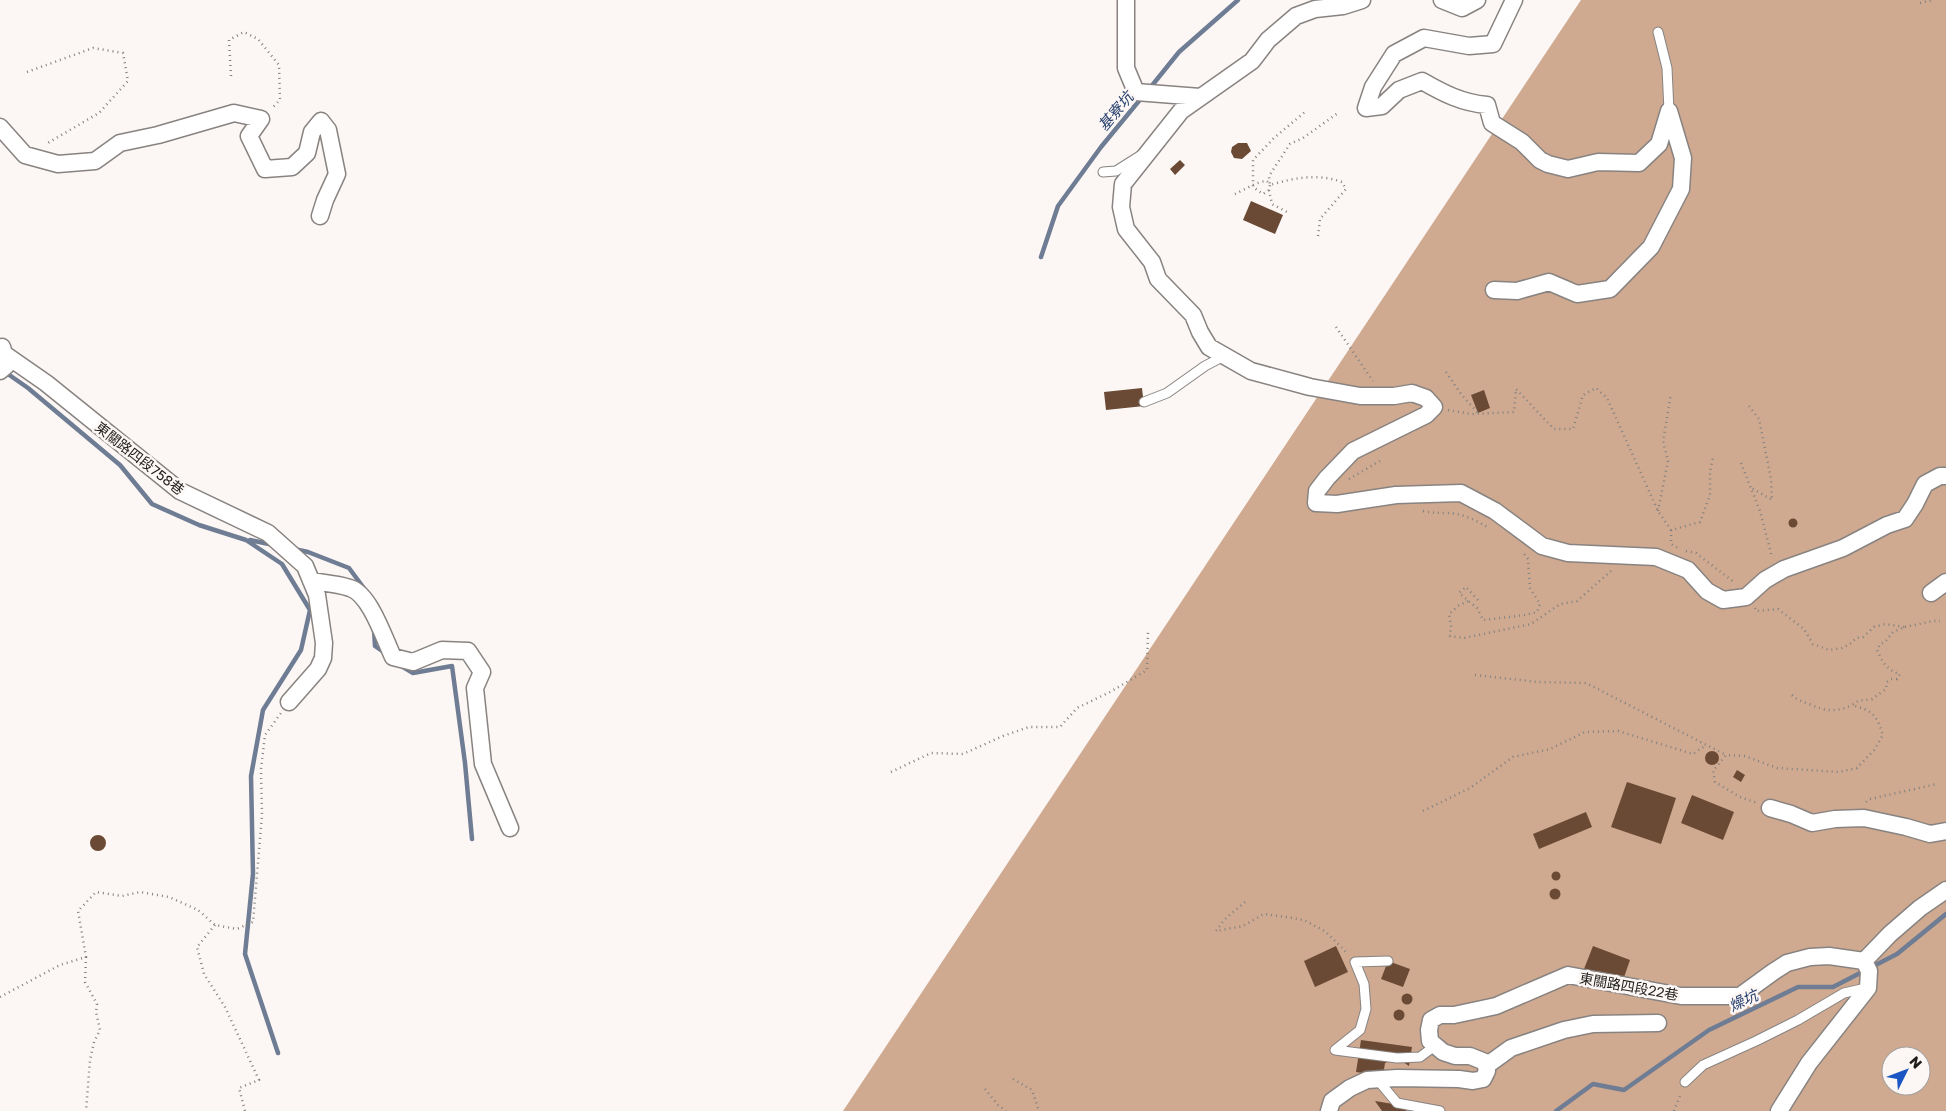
<svg xmlns="http://www.w3.org/2000/svg" width="1946" height="1111" font-family="'Golos Text','Noto Sans TC',sans-serif">
	<rect width="100%" height="100%" fill="#fcf7f4"/>
	<path fill="#cfaa91" fill-rule="evenodd" d="M1581,0H1946V1111H843ZM1891,1056H1921V1086H1891Z"/>
	<g fill="none" stroke-linecap="round" stroke-linejoin="round">
		<path stroke="#6e7c94" stroke-width="4.5" d="M1150,88L1179,52L1238,0
			M1041,257L1058,206L1101,147L1143,96
			M5,372L28,388L120,465L152,504L199,525L246,540L282,564L310,610L301,650L263,710L251,776L253,874L245,954L278,1053
			M250,540L274,545
			M294,549L308,552L349,568L366,591
			M374,629L375,646L385,653
			M403,667L413,673L452,666L465,763L472,839
			M1556,1111L1593,1084L1624,1090L1709,1030L1798,987H1833L1897,954L1946,914"/>
	</g>
	<path fill="#6a4a34" d="M1238,143H1247L1251,151L1242,159L1234,158L1231,152L1232,147Z
		M1180,160L1185,165L1175,175L1170,169Z
		M1251,201L1283,215L1275,234L1243,220Z
		M1142,388L1144,406L1106,410L1104,392Z
		M1484,390L1490,408L1478,413L1471,395Z
		M1788.5 523a4.5 4.5 0 1 1 9 0a4.5 4.5 0 1 1-9 0Z
		M1705 758a7 7 0 1 1 14 0a7 7 0 1 1-14 0Z
		M1737,770L1745,775L1741,782L1733,777Z
		M1627,782L1676,798L1661,844L1611,827Z
		M1692,795L1734,812L1723,840L1681,823Z
		M1586,812L1592,827L1539,849L1533,834Z
		M90 843a8 8 0 1 1 16 0a8 8 0 1 1-16 0Z
		M1551.5 876a4.5 4.5 0 1 1 9 0a4.5 4.5 0 1 1-9 0Z
		M1549.5 894a5.5 5.5 0 1 1 11 0a5.5 5.5 0 1 1-11 0Z
		M1336,946L1348,972L1315,987L1304,961Z
		M1593,946L1630,960L1622,983L1584,969Z
		M1388,961L1410,969L1403,987L1381,979Z
		M1401.5 999a5.5 5.5 0 1 1 11 0a5.5 5.5 0 1 1-11 0Z
		M1393.5 1015a5.5 5.5 0 1 1 11 0a5.5 5.5 0 1 1-11 0Z
		M1361,1040L1412,1047L1409,1066L1397,1058L1385,1063L1383,1076L1356,1072Z
		M1375,1101L1399,1105L1407,1111H1382Z"/>
	<g fill="none" stroke-linecap="round" stroke-linejoin="round">
		<defs>
			<path id="lane" d="M1658,32L1667,68L1669,111
				M1103,172L1116,171L1143,154
				M1144,402L1167,393L1205,366L1224,356
				M1388,961L1355,962L1364,984L1366,1009L1360,1030L1335,1050L1397,1058L1420,1057L1436,1045
				M1377,1079L1397,1103L1440,1111
				M1685,1082L1703,1065L1756,1041L1798,1020L1844,993L1866,988"/>
			<path id="street" d="M1126,0V68L1136,92L1200,97
				M1362,0L1343,6L1315,9L1296,16L1268,40L1252,61L1181,111L1123,184L1121,207L1126,229L1152,262L1158,279L1193,315L1200,332L1209,347L1251,371L1310,387L1360,396H1394L1412,393L1426,398L1434,407L1426,415L1353,451L1327,478L1317,491L1316,503L1337,504L1396,495L1461,493L1495,511L1542,546L1568,553L1656,557L1688,570L1707,591L1723,600L1746,597L1765,580L1784,569L1843,548L1887,525L1905,519L1915,504L1925,484L1940,476H1946
				M1442,0L1462,8L1477,0
				M0,127L25,155L58,164L95,161L120,143L158,135L234,113L261,119L249,136L265,169L292,167L307,153L312,132L321,121L328,130L337,174L325,200L320,216
				M1494,290L1517,291L1549,282L1577,294L1610,289L1651,247L1681,189L1683,158L1669,111L1659,144L1639,163L1598,162L1568,169L1548,164L1540,160L1522,142L1492,123L1487,105C1462,103 1443,93 1422,81L1399,90L1382,106L1366,108L1373,87L1394,54L1424,38L1469,46L1493,44L1514,0
				M0,351L46,383L180,491L268,533L305,566L317,595L324,643L323,658L318,669L289,702
				M0,371L7,365L2,347
				M311,581C324,583 338,584 350,588C370,594 384,638 393,657L413,662L442,650L468,651L482,672L475,688L483,764L510,828
				M1931,593L1946,582
				M1770,808L1791,814L1812,823L1835,819L1864,818L1906,827L1930,834L1946,831
				M1864,961L1890,934L1920,908L1946,890
				M1486,1066L1511,1048L1564,1030L1593,1024L1658,1023
				M1329,1111L1332,1101L1350,1088L1367,1080L1397,1078L1459,1079L1473,1081L1483,1079L1487,1071L1485,1062L1470,1056H1455L1443,1052L1430,1041L1429,1030L1431,1020L1440,1015H1454L1496,1006L1568,975L1681,996H1740L1773,972L1787,963L1810,957L1829,956L1864,961
				M1779,1111L1809,1063L1868,988L1869,971L1864,961"/>
		</defs>
		<use href="#lane" stroke="#888380" stroke-width="11"/>
		<use href="#street" stroke="#888380" stroke-width="19"/>
		<path stroke="#83807e" stroke-width="2.5" stroke-dasharray="1 4" stroke-linecap="butt" d="M1920,3L1933,0
			M27,72L93,48L123,53L128,81L99,113L46,144
			M231,76L229,40L244,32L258,39L279,65L280,100L272,108
			M1269,190L1272,204L1287,212
			M1235,194C1244,190 1258,181 1267,181L1270,185L1269,190L1263,194L1253,187V160L1274,138L1306,111
			M1318,236L1320,219L1346,189L1342,182C1317,173 1294,178 1270,185L1269,176L1290,144L1303,138L1338,113
			M1336,327L1373,381
			M1446,372L1461,394L1478,413
			M1749,406L1759,419L1771,479L1772,500L1750,487
			M1448,410L1471,414L1514,412L1516,389L1554,429H1573L1583,395L1596,388L1607,398L1658,511L1671,530L1700,522L1710,495V472L1713,457
			M1741,463L1760,511L1772,557
			M1349,479L1380,461
			M1423,511C1432,513 1439,513 1448,513C1462,513 1477,521 1489,528
			M1658,511L1668,461L1663,441L1671,394
			M1671,530V544L1678,548
			M1686,551L1696,553L1735,583
			M1478,600L1466,587L1459,593L1477,608L1483,620L1525,615L1537,612L1540,604L1530,588L1528,559L1522,551
			M1468,601L1458,606L1449,614L1451,626L1450,636L1464,638L1531,624L1560,604L1577,601L1612,570
			M1755,608L1756,611L1778,609L1804,629L1813,644L1829,650L1842,648L1850,644L1856,638L1863,637L1874,627L1885,624L1905,627L1893,632L1885,642L1880,644L1877,650C1882,661 1887,671 1900,674L1897,679H1891L1887,682L1886,689L1872,699L1858,701L1852,705C1873,711 1876,714 1883,735L1874,750L1857,768L1839,772L1777,768L1745,756L1726,755L1713,771L1715,782L1740,797L1757,803
			M1905,627L1933,621H1940
			M1475,675L1538,682L1586,683L1726,755
			M1792,695C1798,701 1802,701 1809,704C1825,711 1835,713 1852,705
			M891,772L931,753L963,754L1003,736L1029,727H1060L1077,708L1110,692L1147,670L1148,631
			M1866,802L1870,799L1937,784
			M1423,811L1470,788L1513,757L1550,749L1585,732L1618,731L1693,754L1706,745
			M1245,902L1224,920L1216,931L1243,926L1264,914L1286,917L1304,920L1326,932L1348,954
			M215,925L197,947L204,974L225,1007L259,1080L239,1088L245,1111
			M86,957L85,982L97,1004L96,1012L100,1030L94,1042L90,1060L86,1111
			M0,997L60,965L86,957L78,911L96,892L122,896L140,892L169,897L198,910L215,925L237,929L253,922L262,815L261,769L265,735L281,713
			M1013,1079L1032,1090L1039,1111
			M985,1089L998,1105L1006,1111
			M1674,1111L1681,1093"/>
		<use href="#lane" stroke="#fff" stroke-width="9"/>
		<use href="#street" stroke="#fff" stroke-width="16"/>
	</g>
	<g text-anchor="middle" dominant-baseline="central" stroke-width="5" stroke-linejoin="round" paint-order="stroke">
		<g font-size="14" fill="#1e1d1c" stroke="#fcf7f4">
			<text transform="translate(140 458) rotate(38)">東關路四段758巷</text>
			<text transform="translate(1629 986) rotate(10)">東關路四段22巷</text>
		</g>
		<g font-size="15" font-style="italic" fill="#263f6d" stroke="#fcf7f4">
			<text transform="translate(1115 111) rotate(-50)">基寮坑</text>
			<text transform="translate(1743 1000) rotate(-25)">燥坑</text>
		</g>
	</g>
	<g transform="translate(1906 1071) rotate(48)"><circle r="24" fill="#fcf7f4" stroke="#a3a09e"/>
	<path d="M0-4L9 19L0 12L-9 19Z" fill="#1b56c2"/>
	<text y="-8" font-size="14" font-weight="bold" text-anchor="middle" fill="#1e1d1c">N</text>
	</g>
</svg>
